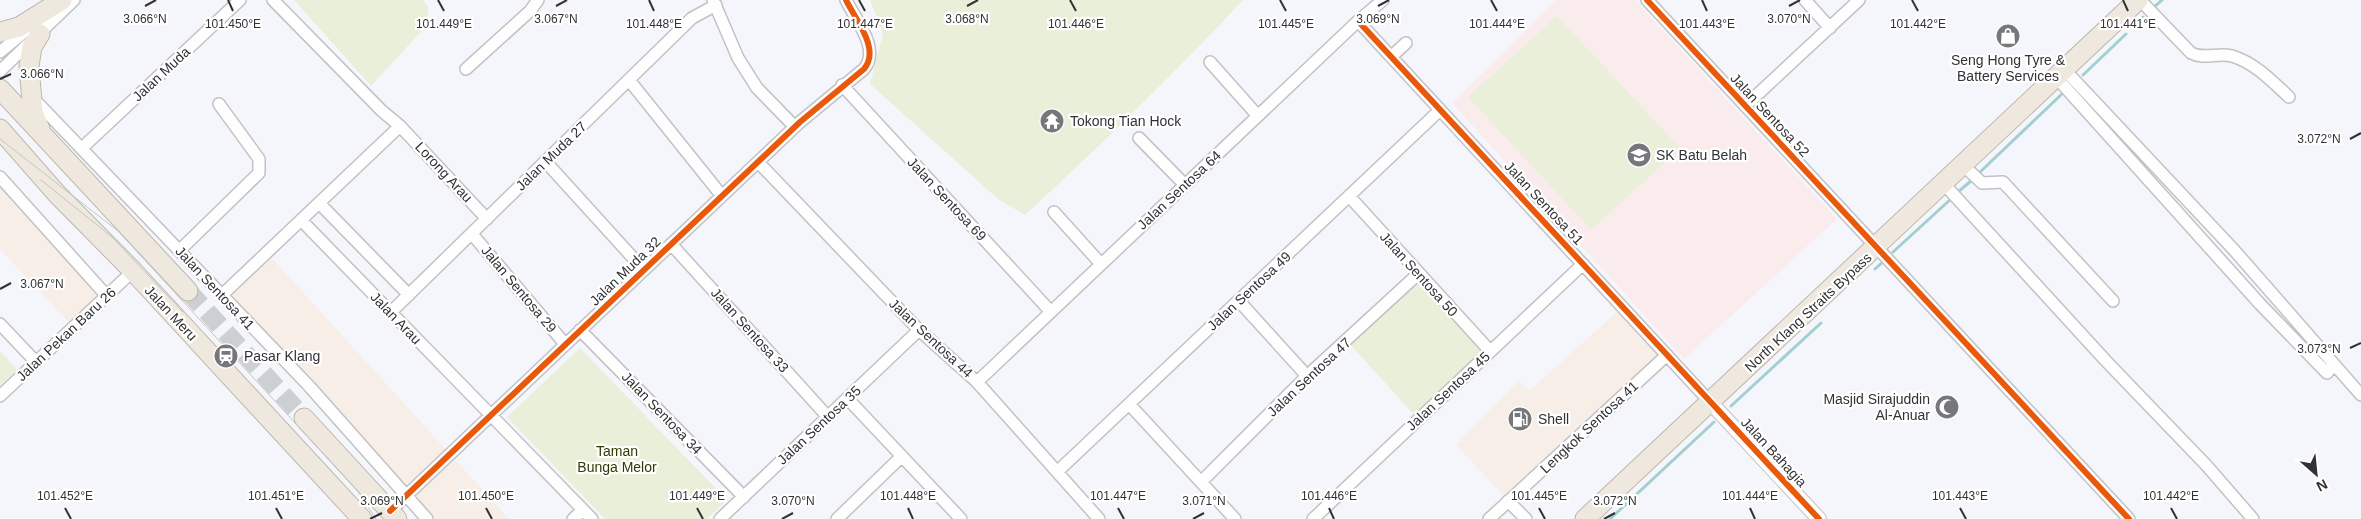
<svg xmlns="http://www.w3.org/2000/svg" width="2361" height="519" font-family="Helvetica,sans-serif">
	<rect width="100%" height="100%" fill="#f5f6fb"/>
	<path fill="#f7eee7" d="M0,181L101,295L70,324L0,249Z
		M270,256L509,519H436L229,296Z
		M1619,310L1660,355L1505,497L1456,445L1519,381L1529,391Z"/>
	<path fill="#faeced" d="M1556,0H1635L1837,219L1684,359L1452,103Z"/>
	<path fill="#e9efd9" d="M294,0H423L428,6V24L371,86Z
		M870,0H1243C1173,75 1100,146 1025,215L998,199L870,84L883,34Z
		M1557,16L1680,148L1591,230L1468,97Z
		M1418,274L1490,351L1418,419L1347,341Z
		M580,348L727,500L707,519H605L507,417Z
		M0,351L17,370L0,386Z"/>
	<g fill="none" stroke-linecap="round" stroke-linejoin="round">
		<path stroke="#a2d0d1" stroke-width="3" d="M2154,7L2162,0
			M2136,24L2143,17
			M2083,75L2126,34
			M1978,174L2064,92
			M1958,192L1972,180
			M1893,252L1952,198
			M1875,269L1884,261
			M1731,406L1821,323
			M1610,519L1714,422"/>
		<path stroke="#cecfd3" stroke-width="19" stroke-dasharray="19 9" stroke-linecap="butt" d="M188,291L304,418"/>
		<defs>
			<path id="minor" d="M273,0L382,111L400,126L487,219
				M713,0L738,58L757,88L795,127
				M1647,0L2129,519
				M1805,0L1830,28
				M2140,0L2191,53C2204,60 2218,52 2232,56C2255,63 2272,81 2289,97
				M1358,21L1711,403
				M0,52L29,28
				M1392,56L1406,43
				M1210,62L1258,116
				M466,69L530,11L538,0
				M2064,69L2234,250L2361,395
				M0,71L74,0
				M2056,77L2260,304L2327,373L2334,365
				M629,80L722,196
				M842,85L1051,312
				M32,97L309,386L427,519
				M1745,106L1859,0
				M1139,138L1185,185
				M82,148L240,0
				M545,161L644,270
				M758,162L919,330L977,382L1099,519
				M1963,165L1982,183L2003,182L2113,301
				M0,177L106,295
				M1943,183L2106,361L2207,466L2253,519
				M1349,196L1490,351
				M319,203L409,295
				M1054,212L1101,264
				M301,220L592,519
				M472,234L565,344
				M671,244L828,417
				M180,250L259,173V159L219,104
				M222,295L400,126
				M1239,301L1307,376
				M391,312L692,18L716,5
				M0,324L36,362
				M580,330L744,497
				M977,382L1358,21L1383,0
				M0,396L133,271
				M847,398L961,519
				M1129,404L1235,519
				M1058,471L1440,110
				M1202,481L1307,376L1418,274
				M1508,501L1526,519
				M390,511L800,122L864,69C881,49 855,19 846,0
				M573,519L583,510
				M720,519L919,330
				M837,519L902,456
				M1313,519L1583,264
				M1489,519L1667,355"/>
			<path id="tertiary" d="M1711,403L1819,519"/>
			<path id="trunk" d="M0,32L19,27L62,0
				M40,34L32,47L29,66L33,113L40,129
				M0,89L188,291
				M0,129L57,194L133,271L362,519
				M304,418L397,519
				M1585,519L2138,0"/>
		</defs>
		<use href="#minor" stroke="#c2c2c6" stroke-width="14"/>
		<use href="#tertiary" stroke="#c2c2c6" stroke-width="16"/>
		<use href="#trunk" stroke="#beb7ad" stroke-width="21"/>
		<use href="#minor" stroke="#fefefe" stroke-width="11"/>
		<use href="#tertiary" stroke="#fefefe" stroke-width="14"/>
		<use href="#trunk" stroke="#eee8df" stroke-width="19"/>
		<path stroke="#c5c5c5" stroke-width="1" d="M0,139L118,231L357,490L376,519
			M41,180L112,237L183,312"/>
		<defs>
			<path id="cycleway" d="M1647,0L2129,519
				M1358,21L1819,519
				M390,511L800,122L864,69C881,49 855,19 846,0"/>
		</defs>
		<use href="#cycleway" stroke="#fff" stroke-width="9"/>
		<use href="#cycleway" stroke="#e8590c" stroke-width="6"/>
	</g>
	<path fill="none" stroke="#323235" stroke-width="2" d="M228,0L233,11M438,0L444,11M649,0L654,11M859,0L865,11M1070,0L1076,11M1280,0L1286,11M1491,0L1497,11M1702,0L1707,11M1912,0L1918,11M2123,0L2128,11M145,6L156,0M556,6L567,0M967,6L978,0M1378,6L1389,0M1789,6L1800,0M0,79L11,74M2350,139L2361,133M0,289L11,283M2350,348L2361,343M65,508L71,519M276,508L282,519M486,508L492,519M697,508L703,519M908,508L913,519M1118,508L1124,519M1329,508L1334,519M1539,508L1545,519M1750,508L1755,519M1960,508L1966,519M2171,508L2177,519M370,519L382,513M782,519L793,513M1193,519L1204,513M1604,519L1615,513"/>
	<defs>
		<symbol id="shop-disc" viewBox="-11 -11 22 22"><circle r="9.5" fill="#76777a" stroke="#fff"/><path d="M-5-2.5h2.3a2.7 3.5 0 0 1 5.4 0H5L5.5 6h-11ZM-1.5-2.5h3a1.5 2.3 0 0 0-3 0Z" fill="#fff"/></symbol>
		<symbol id="temple-disc" viewBox="-11 -11 22 22"><circle r="9.5" fill="#76777a" stroke="#fff"/><path d="M0-6L5-2H3V0L6.5 2.5H4V6H1.5V3h-3V6H-4V2.5H-6.5L-3 0V-2H-5Z" fill="#fff"/></symbol>
		<symbol id="school-disc" viewBox="-11 -11 22 22"><circle r="9.5" fill="#76777a" stroke="#fff"/><path d="M0-5L7-2L0 1L-7-2ZM-4 1L0 2.5L4 1V4Q0 6-4 4Z" fill="#fff"/></symbol>
		<symbol id="station-disc" viewBox="-11 -11 22 22"><circle r="9.5" fill="#76777a" stroke="#fff"/><path d="M-3-6H3Q5-6 5-4V2Q5 4 3 4L4.5 6H3L1.5 4h-3L-3 6H-4.5L-3 4Q-5 4-5 2V-4Q-5-6-3-6ZM-3.5-4v3h7v-3ZM-3.5 1v1.5H-2V1ZM2 1v1.5H3.5V1Z" fill="#fff"/></symbol>
		<symbol id="mosque-disc" viewBox="-11 -11 22 22"><circle r="9.5" fill="#76777a" stroke="#fff"/><path d="M3.5-4.9A6 6 0 1 0 3.5 4.9A5 5 0 1 1 3.5-4.9Z" fill="#fff"/></symbol>
		<symbol id="fuel-disc" viewBox="-11 -11 22 22"><circle r="9.5" fill="#76777a" stroke="#fff"/><path d="M-5.5-6h7V0h2V4h1.3V-2.5L3-4.5l.8-.8L6-3V5H2.5V1h-1V6h-7ZM-4.2-4.7v3.2H.2V-4.7Z" fill="#fff"/></symbol>
	</defs>
	<g fill-rule="evenodd">
		<use href="#shop-disc" x="1994" y="22" width="28" height="28"/>
		<use href="#temple-disc" x="1038" y="107" width="28" height="28"/>
		<use href="#school-disc" x="1625" y="141" width="28" height="28"/>
		<use href="#station-disc" x="212" y="342" width="28" height="28"/>
		<use href="#mosque-disc" x="1933" y="393" width="28" height="28"/>
		<use href="#fuel-disc" x="1506" y="405" width="28" height="28"/>
	</g>
	<g text-anchor="middle" dominant-baseline="central" stroke-width="4.5" stroke-linejoin="round" paint-order="stroke">
		<g font-size="14" fill="#323235" stroke="#fff" text-anchor="start">
			<text x="2008" y="60" text-anchor="middle">Seng Hong Tyre &amp;<tspan x="2008" dy="16">Battery Services</tspan></text>
			<text x="1070" y="121">Tokong Tian Hock</text>
			<text x="1656" y="155">SK Batu Belah</text>
			<text x="244" y="356">Pasar Klang</text>
			<text x="1930" y="399" text-anchor="end">Masjid Sirajuddin<tspan x="1930" dy="16">Al-Anuar</tspan></text>
			<text x="1538" y="419">Shell</text>
		</g>
		<g font-size="14" fill="#323235" stroke="#fff">
			<text transform="translate(161 74) rotate(-43)">Jalan Muda</text>
			<text transform="translate(1770 115) rotate(47)">Jalan Sentosa 52</text>
			<text transform="translate(551 156) rotate(-44)">Jalan Muda 27</text>
			<text transform="translate(444 172) rotate(47)">Lorong Arau</text>
			<text transform="translate(1179 190) rotate(-43)">Jalan Sentosa 64</text>
			<text transform="translate(947 199) rotate(47)">Jalan Sentosa 69</text>
			<text transform="translate(1544 203) rotate(47)">Jalan Sentosa 51</text>
			<text transform="translate(625 271) rotate(-44)">Jalan Muda 32</text>
			<text transform="translate(1419 274) rotate(48)">Jalan Sentosa 50</text>
			<text transform="translate(215 288) rotate(47)">Jalan Sentosa 41</text>
			<text transform="translate(519 289) rotate(50)">Jalan Sentosa 29</text>
			<text transform="translate(1249 291) rotate(-43)">Jalan Sentosa 49</text>
			<text transform="translate(1808 312) rotate(-43)">North Klang Straits Bypass</text>
			<text transform="translate(171 313) rotate(47)">Jalan Meru</text>
			<text transform="translate(396 318) rotate(46)">Jalan Arau</text>
			<text transform="translate(750 330) rotate(48)">Jalan Sentosa 33</text>
			<text transform="translate(66 334) rotate(-43)">Jalan Pekan Baru 26</text>
			<text transform="translate(931 338) rotate(43)">Jalan Sentosa 44</text>
			<text transform="translate(1309 377) rotate(-43)">Jalan Sentosa 47</text>
			<text transform="translate(1448 391) rotate(-43)">Jalan Sentosa 45</text>
			<text transform="translate(662 413) rotate(46)">Jalan Sentosa 34</text>
			<text transform="translate(819 425) rotate(-43)">Jalan Sentosa 35</text>
			<text transform="translate(1589 427) rotate(-43)">Lengkok Sentosa 41</text>
			<text transform="translate(1774 452) rotate(47)">Jalan Bahagia</text>
		</g>
		<g font-size="14" fill="#323a00" stroke="#fff">
			<text x="617" y="451">Taman<tspan x="617" dy="16">Bunga Melor</tspan></text>
		</g>
	</g>
	<g font-size="12" text-anchor="middle" fill="#323235" stroke="#fff" stroke-width="4.5" stroke-linejoin="round" paint-order="stroke">
		<text x="145" y="23">3.066°N</text>
		<text x="556" y="23">3.067°N</text>
		<text x="967" y="23">3.068°N</text>
		<text x="1378" y="23">3.069°N</text>
		<text x="1789" y="23">3.070°N</text>
		<text x="233" y="28">101.450°E</text>
		<text x="444" y="28">101.449°E</text>
		<text x="654" y="28">101.448°E</text>
		<text x="865" y="28">101.447°E</text>
		<text x="1076" y="28">101.446°E</text>
		<text x="1286" y="28">101.445°E</text>
		<text x="1497" y="28">101.444°E</text>
		<text x="1707" y="28">101.443°E</text>
		<text x="1918" y="28">101.442°E</text>
		<text x="2128" y="28">101.441°E</text>
		<text x="42" y="78">3.066°N</text>
		<text x="2319" y="143">3.072°N</text>
		<text x="42" y="288">3.067°N</text>
		<text x="2319" y="353">3.073°N</text>
		<text x="65" y="500">101.452°E</text>
		<text x="276" y="500">101.451°E</text>
		<text x="486" y="500">101.450°E</text>
		<text x="697" y="500">101.449°E</text>
		<text x="908" y="500">101.448°E</text>
		<text x="1118" y="500">101.447°E</text>
		<text x="1329" y="500">101.446°E</text>
		<text x="1539" y="500">101.445°E</text>
		<text x="1750" y="500">101.444°E</text>
		<text x="1960" y="500">101.443°E</text>
		<text x="2171" y="500">101.442°E</text>
		<text x="382" y="505">3.069°N</text>
		<text x="793" y="505">3.070°N</text>
		<text x="1204" y="505">3.071°N</text>
		<text x="1615" y="505">3.072°N</text>
	</g>
	<g transform="translate(2316 474) rotate(153)" stroke="#ffffff" stroke-width="4" paint-order="stroke">
	<path d="M0-4L9 19L0 12L-9 19Z" fill="#323235"/>
	<text y="-8" font-size="14" font-weight="bold" text-anchor="middle" fill="#323235">N</text>
	</g>
</svg>
